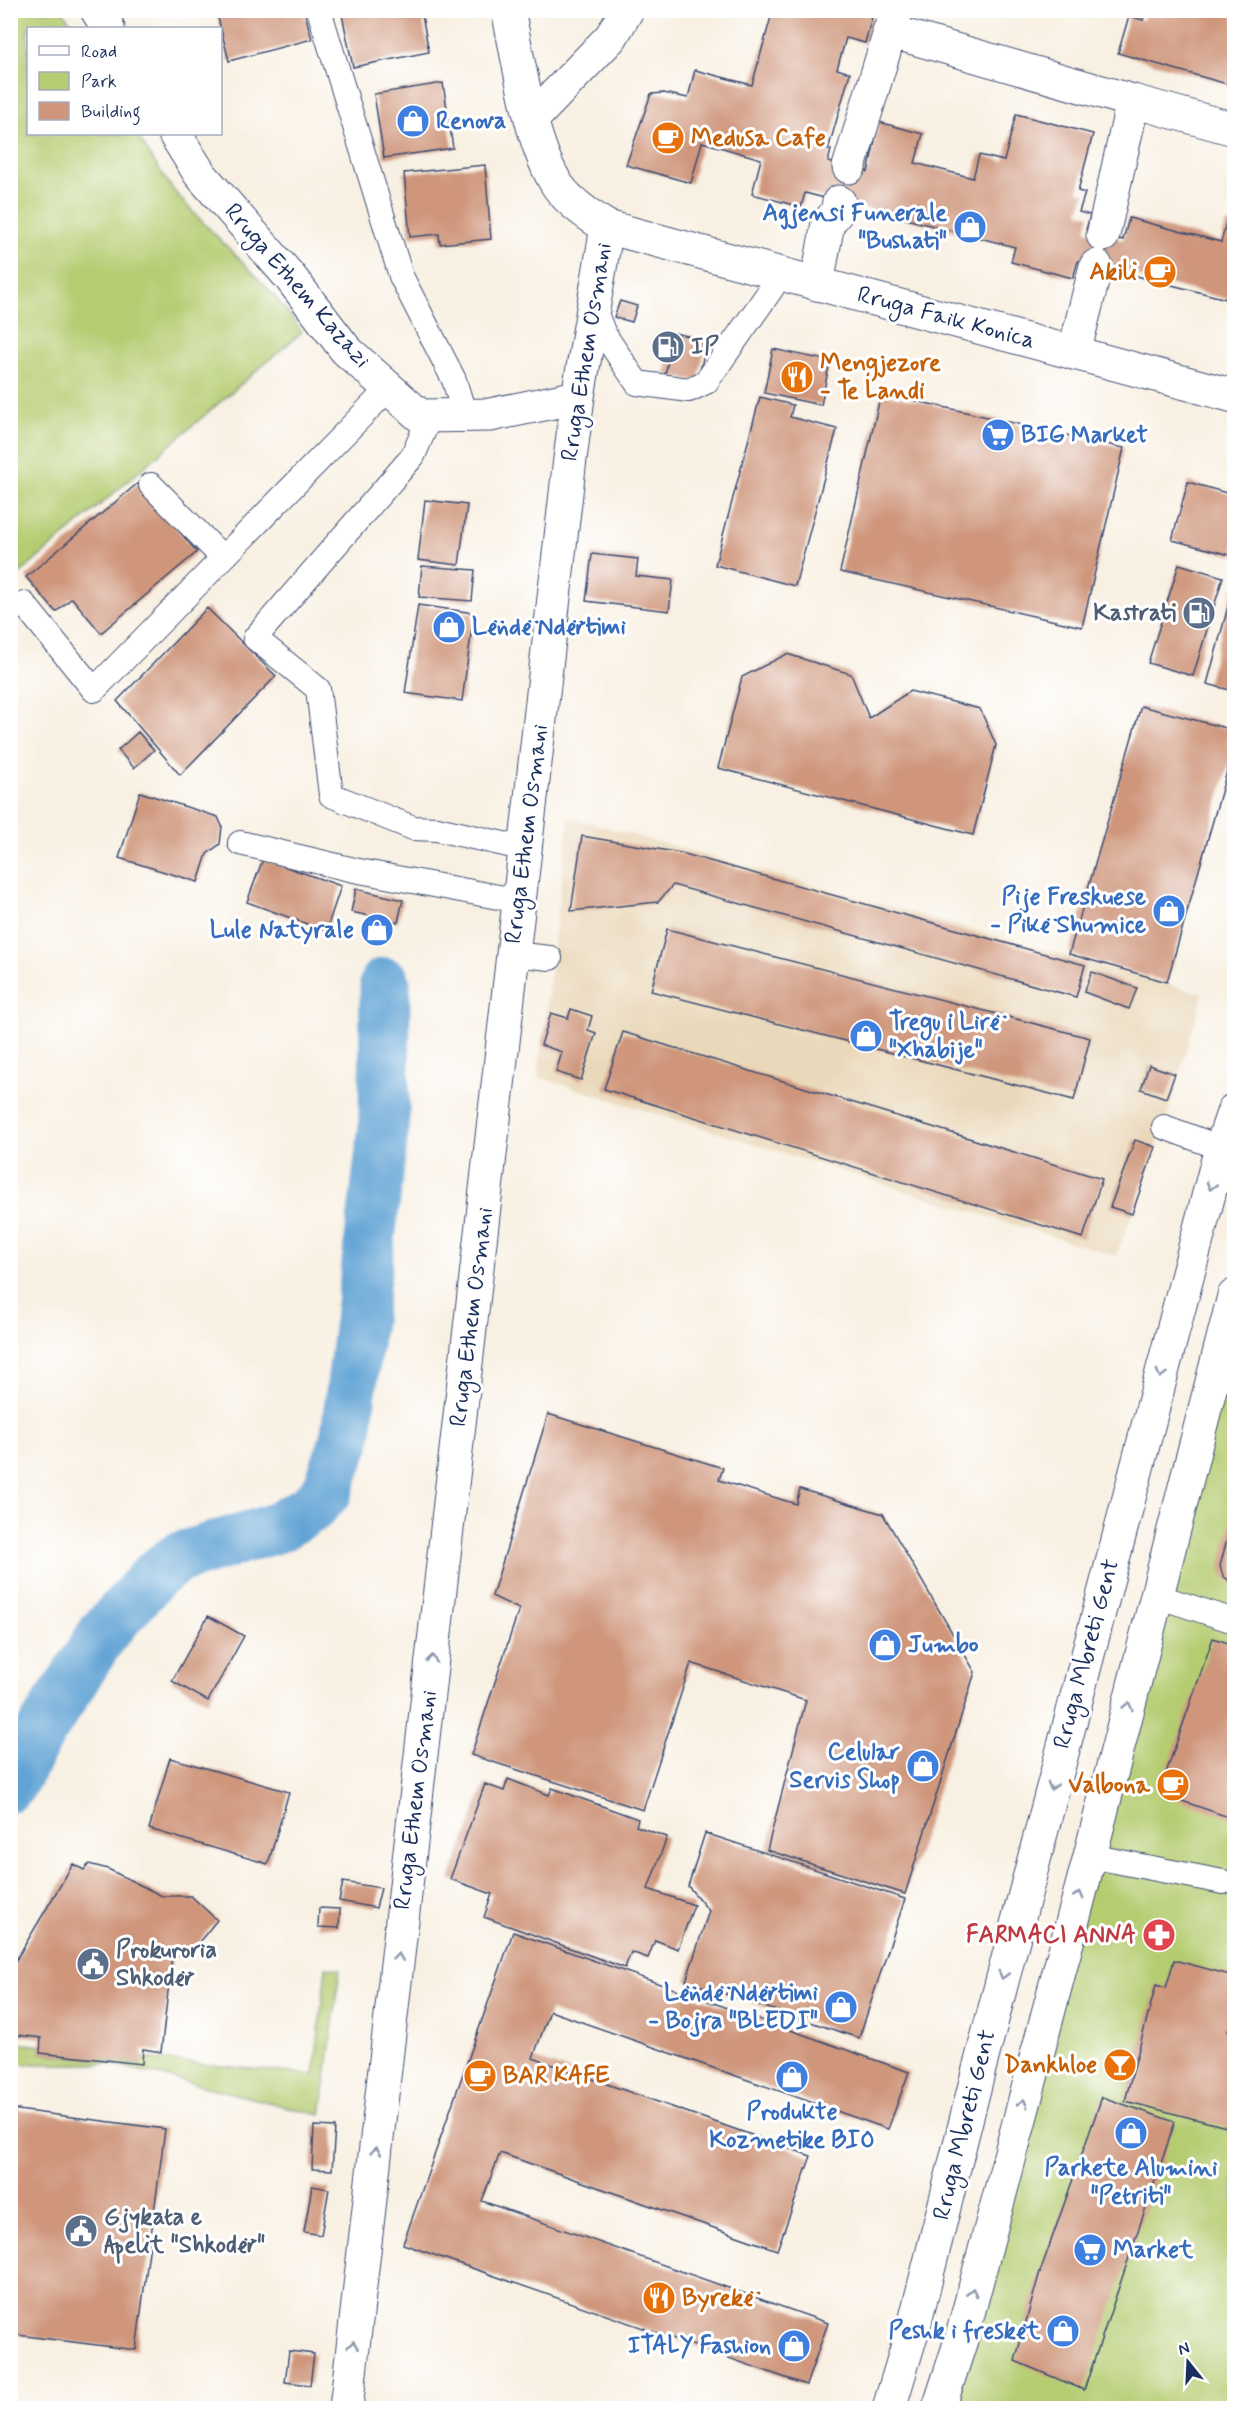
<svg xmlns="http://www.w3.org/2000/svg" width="1245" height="2419" font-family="Mynerve,sans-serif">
	<rect width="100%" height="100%" fill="#fff"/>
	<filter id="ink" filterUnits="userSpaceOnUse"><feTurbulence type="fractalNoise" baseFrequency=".0167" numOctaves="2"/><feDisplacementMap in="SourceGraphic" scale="12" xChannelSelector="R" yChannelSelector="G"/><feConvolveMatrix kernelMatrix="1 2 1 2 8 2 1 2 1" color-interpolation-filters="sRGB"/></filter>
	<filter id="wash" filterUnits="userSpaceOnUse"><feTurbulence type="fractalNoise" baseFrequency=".008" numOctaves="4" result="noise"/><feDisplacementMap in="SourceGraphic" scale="24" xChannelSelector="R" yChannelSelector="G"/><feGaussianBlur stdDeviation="1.35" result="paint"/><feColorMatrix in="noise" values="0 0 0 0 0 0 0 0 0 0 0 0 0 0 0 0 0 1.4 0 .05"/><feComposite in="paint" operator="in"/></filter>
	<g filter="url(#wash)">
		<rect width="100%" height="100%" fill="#f8f0e2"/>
		<path fill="#ead8ba" d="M569,817L1203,994L1164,1127L1116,1256L538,1077Z"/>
		<path fill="#b5cc71" stroke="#687e68" stroke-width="1.5" d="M11,10L63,11L74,28H28V134H136C151,155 164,180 181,199C221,244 268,281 302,332L11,581Z
			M1234,1366V2408H945L1190,1446Z
			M326,1967L340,1969L321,2115L113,2064H11L10,2042L41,2046L40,2053L141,2064L142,2058L314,2075Z"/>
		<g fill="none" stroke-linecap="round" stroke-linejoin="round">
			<path stroke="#60a3d4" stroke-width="51" d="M10,1786L43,1728L103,1633L156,1574L178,1558L279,1527L311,1508L327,1491L345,1441L384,1125L385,983"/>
		</g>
		<g id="blocks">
			<path fill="#cf967c" d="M216,10H304L312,39L229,61Z
				M341,10H421L429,52L353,67Z
				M773,10H874L865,43L846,38L837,69L850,73L828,150H831L828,162L868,172L879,122L923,134L915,163L973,178L979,155L1004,161L1016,114L1093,134L1078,191L1085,193L1079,212L1090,215L1086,230L1123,240L1129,218L1221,242L1226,223L1234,225V301L1078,261L1073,278L1011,262L1015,247L805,193L801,207L752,194L761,159L702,142L691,183L626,165L651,94L664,93L688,98L695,70L752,85Z
				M1146,10H1234V86L1118,53L1129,16L1143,20Z
				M443,83L453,148L384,158L374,94Z
				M485,165L491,239L440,244L439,234L410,237L404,173Z
				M620,301L637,306L632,322L614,317Z
				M674,333L707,340L698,381L665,375Z
				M773,349L830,361L821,405L764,393Z
				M881,393L1124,448L1082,627L840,572Z
				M760,397L793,405L790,417L837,429L795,586L715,565Z
				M1188,482L1234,495V556L1172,540Z
				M138,483L197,552L101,633L72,598L56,612L26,577Z
				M425,500L467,505L459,565L418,560Z
				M592,554L638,559L636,576L673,580L669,611L586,601Z
				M1179,564L1223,577L1193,676L1148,663Z
				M422,566L475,570L472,601L419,597Z
				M1234,585V691L1207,684Z
				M418,605L474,613L462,701L405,693Z
				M207,608L276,676L180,775L117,701Z
				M787,654L851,674L869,718L910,691L980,709L996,745L973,835L718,768L742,677Z
				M1141,706L1234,730V747L1167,982L1069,954Z
				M138,732L154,750L134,768L118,750Z
				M140,792L218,817L222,826L220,844L207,854L198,882L119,858Z
				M582,836L681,853L1085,965L1076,997L673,885L658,902L571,911Z
				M263,859L341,886L326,931L247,902Z
				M356,889L403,900L398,922L351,912Z
				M667,929L1090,1038L1074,1100L651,991Z
				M1092,972L1137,988L1129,1009L1084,992Z
				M571,1009L592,1016L588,1030L596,1033L581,1080L556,1072L562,1052L541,1045L551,1013L568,1018Z
				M623,1032L1102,1179L1083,1238L604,1089Z
				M1149,1065L1175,1074L1166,1098L1141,1089Z
				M1135,1140L1155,1147L1132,1214L1110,1207Z
				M548,1414L723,1468L719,1480L796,1504L800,1489L883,1514L975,1672L905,1894L767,1850L806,1700L691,1663L643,1810L471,1755L519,1609L492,1596Z
				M1234,1512V1584L1223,1576L1220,1566Z
				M208,1616L244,1636L208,1701L172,1681Z
				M1213,1638L1234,1645V1819L1159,1793Z
				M170,1758L289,1792L268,1864L149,1829Z
				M508,1779L549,1795L552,1788L638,1819L636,1826L667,1837L648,1889L694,1905L678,1949L655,1940L648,1958L631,1952L625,1968L484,1917L492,1894L450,1879L485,1784L504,1791Z
				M705,1833L905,1899L859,2038L686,1981L709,1911L688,1886Z
				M73,1864L84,1870L89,1864L108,1869L162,1896H191L217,1920L191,1952L172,1957L161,2052L143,2049L142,2064L40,2053L41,2038L10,2034V1970Z
				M343,1882L381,1888L376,1908L339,1901Z
				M319,1908L340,1909L339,1928L318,1927Z
				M513,1932L909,2072L888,2129L550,2011L533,2058L811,2156L777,2250L500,2153L482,2201L828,2323L806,2385L403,2244Z
				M1174,1960L1234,1976V2007L1228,2032L1234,2034V2129L1125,2101L1156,1985L1166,1988Z
				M1102,2097L1175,2122L1084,2390L1015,2361L1039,2275Z
				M10,2109L165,2129L136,2350L10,2334Z
				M314,2126L335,2127L332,2170L312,2169Z
				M312,2186L329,2189L321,2235L304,2232Z
				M289,2351L314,2354L310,2385L285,2382Z"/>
		</g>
	</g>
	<g filter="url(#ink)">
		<use href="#blocks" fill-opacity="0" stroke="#3c4c72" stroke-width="1.5"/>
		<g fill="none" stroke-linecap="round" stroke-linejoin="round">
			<defs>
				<path id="service" d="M319,10L401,276L454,380L465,416
					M594,309L604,334L637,383L689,390L706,382L772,288L778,273
					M430,416L413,456L255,638L318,689L331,795L413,828L437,829L526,849
					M151,485L223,558
					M24,604L94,690L389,388
					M240,843L354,870L520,901
					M513,954L550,958
					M1164,1127L1221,1148
					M1157,1596L1234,1621
					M1090,1856L1223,1882"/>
				<path id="minor" d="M97,10L108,28
					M889,31L1133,101L1103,235
					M1133,101L1234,129
					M533,118L611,37L627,10
					M175,134L200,174L290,277L346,350L420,416L490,415L578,397
					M849,167L896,12
					M817,284L828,223L837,212L839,202
					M1074,353L1096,266
					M346,2408L569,467L578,397L607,227"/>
				<path id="secondary" d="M508,10C519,61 530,144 558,186C570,203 590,216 607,227L1234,396"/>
				<path id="primary" d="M889,2408L915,2322L978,2073L1221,1148L1234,1110
					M939,2408L961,2340L1090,1856L1234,1296"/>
			</defs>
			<use href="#service" stroke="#3c4c72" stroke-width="26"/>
			<use href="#minor" stroke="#3c4c72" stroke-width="35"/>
			<use href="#secondary" stroke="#3c4c72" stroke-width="35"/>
			<use href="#primary" stroke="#3c4c72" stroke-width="35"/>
			<use href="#service" stroke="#fff" stroke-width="24"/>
			<use href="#minor" stroke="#fff" stroke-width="33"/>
			<use href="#secondary" stroke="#fff" stroke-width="33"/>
			<use href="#primary" stroke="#fff" stroke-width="33"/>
		</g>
		<defs><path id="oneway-chevron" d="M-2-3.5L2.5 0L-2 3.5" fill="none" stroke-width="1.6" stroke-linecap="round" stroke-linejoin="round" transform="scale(1.5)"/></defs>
		<g stroke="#8d97ae">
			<use href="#oneway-chevron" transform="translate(1211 1186) rotate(105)"/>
			<use href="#oneway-chevron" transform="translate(1161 1374) rotate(105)"/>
			<use href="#oneway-chevron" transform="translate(432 1659) rotate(-83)"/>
			<use href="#oneway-chevron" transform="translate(1128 1706) rotate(-76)"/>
			<use href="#oneway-chevron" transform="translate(1052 1786) rotate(105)"/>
			<use href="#oneway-chevron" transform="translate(1079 1895) rotate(-75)"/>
			<use href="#oneway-chevron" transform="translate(398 1957) rotate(-83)"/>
			<use href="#oneway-chevron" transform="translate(1003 1975) rotate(105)"/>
			<use href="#oneway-chevron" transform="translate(1023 2103) rotate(-75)"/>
			<use href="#oneway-chevron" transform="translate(376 2151) rotate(-83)"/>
			<use href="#oneway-chevron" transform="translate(972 2292) rotate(-77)"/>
			<use href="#oneway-chevron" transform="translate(353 2345) rotate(-83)"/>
		</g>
	</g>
	<defs>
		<symbol id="shop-disc" viewBox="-11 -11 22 22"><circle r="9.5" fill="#3f7fe0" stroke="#fff"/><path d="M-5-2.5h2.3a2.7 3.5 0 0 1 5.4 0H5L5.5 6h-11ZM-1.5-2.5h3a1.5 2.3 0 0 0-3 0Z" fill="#fff"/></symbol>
		<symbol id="cafe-disc" viewBox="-11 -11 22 22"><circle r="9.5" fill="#e8710a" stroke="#fff"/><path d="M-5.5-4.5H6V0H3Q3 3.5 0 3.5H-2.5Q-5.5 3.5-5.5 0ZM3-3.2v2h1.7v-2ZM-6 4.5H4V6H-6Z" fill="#fff"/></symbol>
		<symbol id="fuel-disc" viewBox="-11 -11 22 22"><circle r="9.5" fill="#5c6f8a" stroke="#fff"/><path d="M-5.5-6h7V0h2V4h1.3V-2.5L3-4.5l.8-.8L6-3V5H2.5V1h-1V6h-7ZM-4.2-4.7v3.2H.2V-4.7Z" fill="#fff"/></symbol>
		<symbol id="restaurant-disc" viewBox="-11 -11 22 22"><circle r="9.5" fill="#e8710a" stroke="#fff"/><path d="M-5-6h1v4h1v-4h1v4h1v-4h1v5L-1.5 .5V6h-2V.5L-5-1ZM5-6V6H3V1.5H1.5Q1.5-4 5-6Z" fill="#fff"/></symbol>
		<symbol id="supermarket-disc" viewBox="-11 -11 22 22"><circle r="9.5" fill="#3f7fe0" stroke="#fff"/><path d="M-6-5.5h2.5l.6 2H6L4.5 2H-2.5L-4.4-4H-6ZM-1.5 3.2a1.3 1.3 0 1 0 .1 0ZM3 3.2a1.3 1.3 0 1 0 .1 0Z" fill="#fff"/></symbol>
		<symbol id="pharmacy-disc" viewBox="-11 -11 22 22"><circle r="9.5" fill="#e0444e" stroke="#fff"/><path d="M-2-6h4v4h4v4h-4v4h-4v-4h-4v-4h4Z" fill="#fff"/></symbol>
		<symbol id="civic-disc" viewBox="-11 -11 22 22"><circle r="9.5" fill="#5c6f8a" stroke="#fff"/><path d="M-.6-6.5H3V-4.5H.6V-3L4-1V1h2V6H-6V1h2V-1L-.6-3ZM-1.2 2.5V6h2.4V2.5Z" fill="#fff"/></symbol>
		<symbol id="bar-disc" viewBox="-11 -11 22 22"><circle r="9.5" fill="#e8710a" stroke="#fff"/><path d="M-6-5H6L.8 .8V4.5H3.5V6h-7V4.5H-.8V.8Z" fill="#fff"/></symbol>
	</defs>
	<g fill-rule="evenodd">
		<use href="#shop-disc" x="394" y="102" width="38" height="38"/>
		<use href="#cafe-disc" x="649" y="119" width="38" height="38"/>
		<use href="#shop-disc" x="951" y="208" width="38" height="38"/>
		<use href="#cafe-disc" x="1141" y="253" width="38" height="38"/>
		<use href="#fuel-disc" x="649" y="328" width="38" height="38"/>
		<use href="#restaurant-disc" x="778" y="358" width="38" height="38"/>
		<use href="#supermarket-disc" x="979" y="416" width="38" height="38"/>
		<use href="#fuel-disc" x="1180" y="594" width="38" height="38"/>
		<use href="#shop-disc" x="430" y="608" width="38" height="38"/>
		<use href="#shop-disc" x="1150" y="892" width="38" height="38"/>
		<use href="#shop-disc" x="358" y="911" width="38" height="38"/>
		<use href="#shop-disc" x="847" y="1017" width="38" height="38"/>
		<use href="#shop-disc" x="866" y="1626" width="38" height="38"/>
		<use href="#shop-disc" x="904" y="1747" width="38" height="38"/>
		<use href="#cafe-disc" x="1154" y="1766" width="38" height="38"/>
		<use href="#pharmacy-disc" x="1140" y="1916" width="38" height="38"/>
		<use href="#civic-disc" x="74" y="1945" width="38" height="38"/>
		<use href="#shop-disc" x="822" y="1988" width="38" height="38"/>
		<use href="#bar-disc" x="1101" y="2046" width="38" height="38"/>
		<use href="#cafe-disc" x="461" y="2057" width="38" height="38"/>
		<use href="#shop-disc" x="773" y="2058" width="38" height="38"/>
		<use href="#shop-disc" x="1112" y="2114" width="38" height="38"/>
		<use href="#civic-disc" x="62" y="2212" width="38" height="38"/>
		<use href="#supermarket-disc" x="1071" y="2231" width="38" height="38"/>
		<use href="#restaurant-disc" x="640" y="2279" width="38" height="38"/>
		<use href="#shop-disc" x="1044" y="2312" width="38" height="38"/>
		<use href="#shop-disc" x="775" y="2327" width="38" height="38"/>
	</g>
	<g text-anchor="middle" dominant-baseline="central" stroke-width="6" stroke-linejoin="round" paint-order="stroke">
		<g font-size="24" font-weight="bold" fill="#366cbe" stroke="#fff" text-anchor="end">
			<text x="436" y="121" text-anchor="start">Renova</text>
			<text x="947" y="213">Agjensi Funerale<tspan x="947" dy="28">"Bushati"</tspan></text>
			<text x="1021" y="435" text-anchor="start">BIG Market</text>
			<text x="472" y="627" text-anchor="start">Lëndë Ndërtimi</text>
			<text x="1146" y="897">Pije Freskuese<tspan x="1146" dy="28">- Pikë Shumice</tspan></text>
			<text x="354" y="930">Lule Natyrale</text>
			<text x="889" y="1022" text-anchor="start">Tregu i Lirë<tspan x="889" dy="28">"Xhabije"</tspan></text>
			<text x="908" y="1645" text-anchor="start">Jumbo</text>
			<text x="900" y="1752">Celular<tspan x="900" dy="28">Servis Shop</tspan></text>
			<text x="818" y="1993">Lëndë Ndërtimi<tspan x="818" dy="28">- Bojra "BLEDI"</tspan></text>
			<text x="792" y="2112" text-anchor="middle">Produkte<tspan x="792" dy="28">Kozmetike BIO</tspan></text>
			<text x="1131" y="2168" text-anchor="middle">Parkete Alumini<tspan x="1131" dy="28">"Petriti"</tspan></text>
			<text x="1113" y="2250" text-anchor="start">Market</text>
			<text x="1040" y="2331">Peshk i freskët</text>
			<text x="771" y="2346">ITALY Fashion</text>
		</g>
		<g font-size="24" font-weight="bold" fill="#c56008" stroke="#fff" text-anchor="start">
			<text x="691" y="138">Medusa Cafe</text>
			<text x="1137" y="272" text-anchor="end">Akili</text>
			<text x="820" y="363">Mengjezore<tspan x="820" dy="28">- Te Landi</tspan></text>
			<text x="1150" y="1785" text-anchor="end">Valbona</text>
			<text x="1097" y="2065" text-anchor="end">Dankhloe</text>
			<text x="503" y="2076">BAR KAFE</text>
			<text x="682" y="2298">Byrekë</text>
		</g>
		<g font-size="24" fill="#1b2f5e" stroke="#fff">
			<text transform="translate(297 286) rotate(49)">Rruga Ethem Kazazi</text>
			<text transform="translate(946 318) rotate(15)">Rruga Faik Konica</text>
			<text transform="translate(587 352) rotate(-81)">Rruga Ethem Osmani</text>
			<text transform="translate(527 834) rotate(-83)">Rruga Ethem Osmani</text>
			<text transform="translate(472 1317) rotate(-83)">Rruga Ethem Osmani</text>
			<text transform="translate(1087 1654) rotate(-75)">Rruga Mbreti Gent</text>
			<text transform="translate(416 1800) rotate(-83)">Rruga Ethem Osmani</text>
			<text transform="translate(965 2125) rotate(-76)">Rruga Mbreti Gent</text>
		</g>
		<g font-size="24" font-weight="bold" fill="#4e5e75" stroke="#fff" text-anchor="start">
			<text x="691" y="347">IP</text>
			<text x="1176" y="613" text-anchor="end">Kastrati</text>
			<text x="116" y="1950">Prokuroria<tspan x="116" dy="28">Shkodër</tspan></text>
			<text x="104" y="2217">Gjykata e<tspan x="104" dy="28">Apelit "Shkodër"</tspan></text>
		</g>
		<g font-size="24" font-weight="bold" fill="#be3a42" stroke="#fff" text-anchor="end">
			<text x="1136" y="1935">FARMACI ANNA</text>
		</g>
	</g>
	<rect width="1245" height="2419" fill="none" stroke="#fff" stroke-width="36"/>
	<rect x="27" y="27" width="195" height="108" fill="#ffffff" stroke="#a4acbf" stroke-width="1.5"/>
	<rect x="39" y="46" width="30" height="9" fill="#ffffff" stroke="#a4acbf" stroke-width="1.5"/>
	<text x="81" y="57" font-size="18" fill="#1b2f5e">Road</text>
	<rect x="39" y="72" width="30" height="18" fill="#b5cc71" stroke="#a4acbf" stroke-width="1.5"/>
	<text x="81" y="87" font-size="18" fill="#1b2f5e">Park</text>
	<rect x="39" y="102" width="30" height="18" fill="#cf967c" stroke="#a4acbf" stroke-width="1.5"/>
	<text x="81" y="117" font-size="18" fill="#1b2f5e">Building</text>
	<g transform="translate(1188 2362) rotate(342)" stroke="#ffffff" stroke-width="4.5" paint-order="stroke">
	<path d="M0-4.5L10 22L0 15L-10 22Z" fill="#1b2f5e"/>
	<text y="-9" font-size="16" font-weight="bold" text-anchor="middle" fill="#1b2f5e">N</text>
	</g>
</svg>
